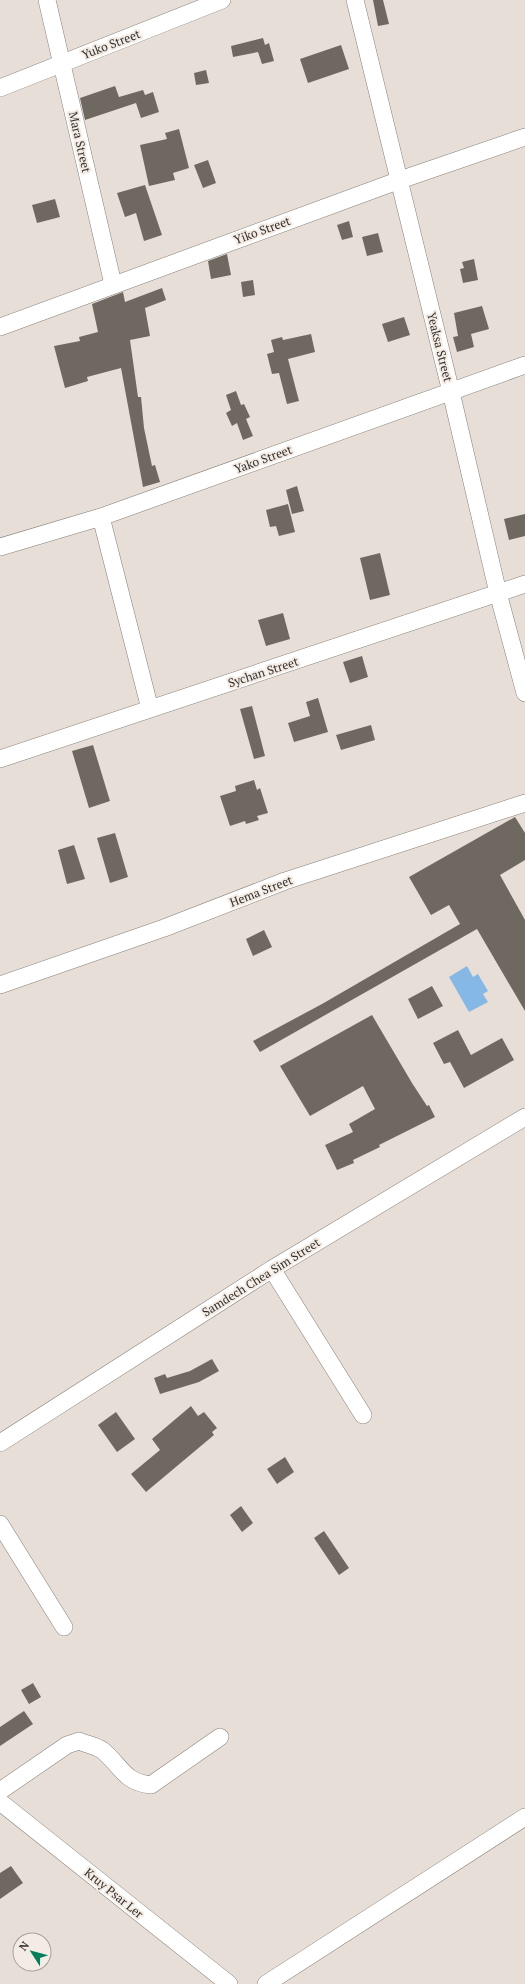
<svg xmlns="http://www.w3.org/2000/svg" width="525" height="1984" font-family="'PT Serif',serif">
	<rect width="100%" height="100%" fill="#e7dfd7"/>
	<path fill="#86b8e6" d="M467,966L473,977L478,974L488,991L483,994L488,1002L469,1012L449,977Z"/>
	<path fill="#6f6861" d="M373,0H383L389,24L378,26Z
		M263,38L265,45L269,43L274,61L262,64L258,52L233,57L231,46Z
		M341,45L349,69L308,83L300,59Z
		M206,70L209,83L196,85L194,73Z
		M115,86L119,97L143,90L145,95L153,92L159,112L141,118L136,103L85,120L80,98Z
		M179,129L189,168L173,173L175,180L149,186L140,145L167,139L165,133Z
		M208,160L216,183L203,188L194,165Z
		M145,185L162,235L144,241L136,213L125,217L117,193Z
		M55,199L60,217L37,223L32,205Z
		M349,221L353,237L342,240L337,225Z
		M378,233L383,252L367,256L362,237Z
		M227,254L231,275L211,279L208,261Z
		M474,259L478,280L463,283L460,269L464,268L462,262Z
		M253,280L255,295L243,297L241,282Z
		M162,288L166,300L145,308L150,336L130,340L138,397H141L144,428L152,466L155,465L160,482L143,487L121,368L87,377L88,381L65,388L54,346L80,341L79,337L98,332L92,304L123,292L125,302Z
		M482,306L489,329L471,334L474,347L457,352L453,337L458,336L454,313Z
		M404,317L410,335L388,342L382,324Z
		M311,334L315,352L288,359L299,401L287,404L279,373L272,374L267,354L274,352L271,340L282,337L283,340Z
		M236,391L241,405L244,404L250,417L246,419L253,436L243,440L237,423L232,426L226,413L231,410L226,395Z
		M297,486L304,511L292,514L286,490Z
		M288,504L295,532L279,536L276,526L270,527L266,510Z
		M525,514V536L509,540L504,519Z
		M380,553L390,595L370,600L360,558Z
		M283,613L290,639L266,646L258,620Z
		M362,656L368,677L350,683L343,662Z
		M318,698L328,732L294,742L288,723L310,716L306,702Z
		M252,706L265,756L254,759L240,709Z
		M371,725L375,740L341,750L336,735Z
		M93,745L110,801L89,808L72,751Z
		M254,780L257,790L260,788L268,813L257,816L259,820L246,824L245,821L230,826L220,796L236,791L235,786Z
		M515,817L525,833V860L500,875L525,920V1011L477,929L260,1052L253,1041L322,1004L460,924L449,905L431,915L409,877Z
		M115,833L128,877L110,883L97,838Z
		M74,845L85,879L67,884L58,850Z
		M264,930L272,947L253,956L246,939Z
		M432,986L443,1006L418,1019L408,999Z
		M372,1015L412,1083L427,1106L429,1105L435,1117L379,1145L380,1147L353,1160L354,1163L337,1170L325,1145L353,1132L349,1124L375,1109L363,1086L310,1116L280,1066Z
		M458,1030L471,1055L502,1038L514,1060L464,1088L450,1062L444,1064L433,1043Z
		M212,1359L219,1371L199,1382L160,1394L154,1378L165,1374L167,1378L190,1371Z
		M191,1406L198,1416L204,1412L217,1428L212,1432L214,1435L146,1492L131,1474L160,1450L152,1439Z
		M116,1412L135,1439L117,1452L98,1425Z
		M285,1457L294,1472L277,1484L267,1469Z
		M241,1506L253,1523L242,1532L230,1515Z
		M324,1531L349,1568L339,1575L314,1538Z
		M33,1683L41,1697L29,1704L21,1690Z
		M24,1711L33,1724L0,1746V1727Z
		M11,1866L23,1883L0,1899V1873Z"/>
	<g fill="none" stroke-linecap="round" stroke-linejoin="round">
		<defs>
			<path id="minor" d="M47,0L113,284
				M355,0L451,392L498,593L525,693
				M0,88L222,0
				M0,327L400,180L525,137
				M101,517L150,709
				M0,547L101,517L525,365
				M0,759L525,584
				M0,985L164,928L285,881L525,803
				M272,1269L363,1415
				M0,1443L272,1269L525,1117
				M0,1524L64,1627
				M0,1791L67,1745L79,1741C86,1744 96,1746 102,1750C121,1765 123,1782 151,1785L220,1737
				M0,1802L229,1984
				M266,1984L525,1817"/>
		</defs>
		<use href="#minor" stroke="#888079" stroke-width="18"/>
		<use href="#minor" stroke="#fff" stroke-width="17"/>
	</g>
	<g text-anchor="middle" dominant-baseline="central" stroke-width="4" stroke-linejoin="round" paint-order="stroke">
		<g font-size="12" fill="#34302d" stroke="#f4ece4">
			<text transform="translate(111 44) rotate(-21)">Yuko Street</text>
			<text transform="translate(80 142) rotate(77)">Mara Street</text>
			<text transform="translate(262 230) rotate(-20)">Yiko Street</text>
			<text transform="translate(440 347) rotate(76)">Yeaksa Street</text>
			<text transform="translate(263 459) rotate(-20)">Yako Street</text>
			<text transform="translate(263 672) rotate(-18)">Sychan Street</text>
			<text transform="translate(261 891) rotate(-21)">Hema Street</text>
			<text transform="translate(261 1277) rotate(-32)">Samdech Chea Sim Street</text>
			<text transform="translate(114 1893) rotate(39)">Kruy Psar Ler</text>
		</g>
	</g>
	<g transform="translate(32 1952) rotate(306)"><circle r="19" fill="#f4ece4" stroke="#a7a19b"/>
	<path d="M0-3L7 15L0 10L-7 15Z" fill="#037e5d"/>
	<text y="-6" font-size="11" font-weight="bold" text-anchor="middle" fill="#34302d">N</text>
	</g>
</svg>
